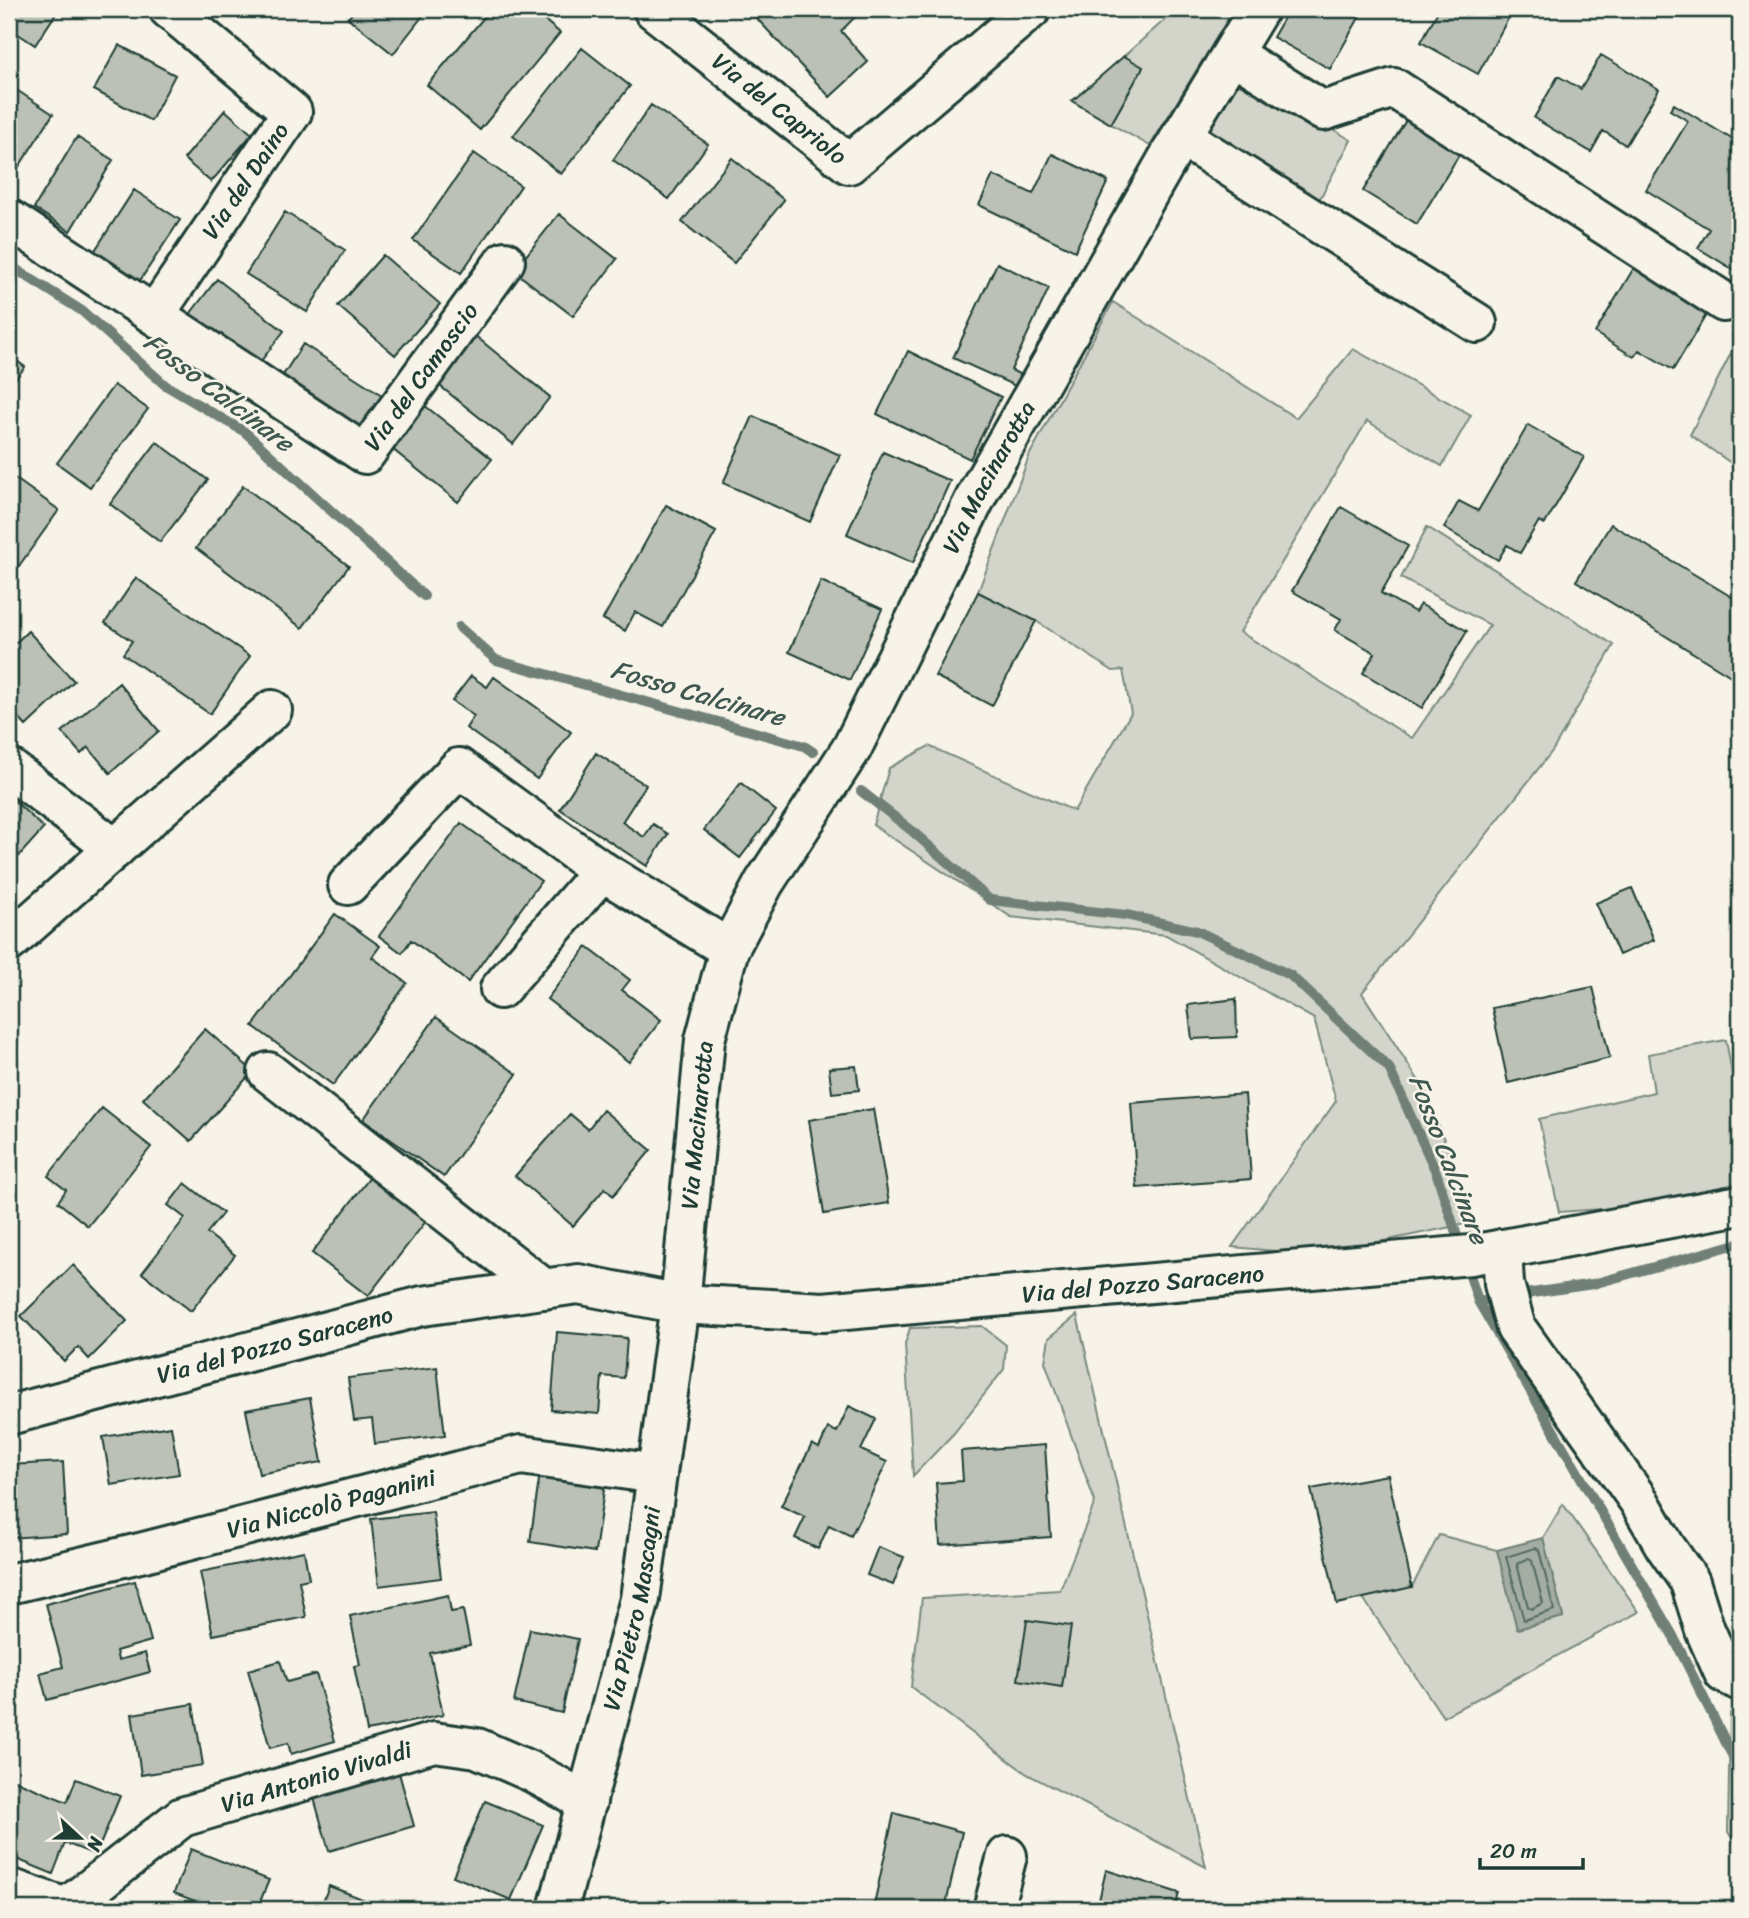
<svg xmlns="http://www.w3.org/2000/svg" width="1749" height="1918" font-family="Sriracha,sans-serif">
	<rect width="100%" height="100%" fill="#f7f3e8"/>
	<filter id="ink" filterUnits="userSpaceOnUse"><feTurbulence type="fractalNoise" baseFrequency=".0143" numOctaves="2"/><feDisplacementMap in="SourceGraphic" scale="14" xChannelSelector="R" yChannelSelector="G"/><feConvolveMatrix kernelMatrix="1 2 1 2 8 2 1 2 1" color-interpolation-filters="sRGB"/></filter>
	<g filter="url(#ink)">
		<path fill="#d3d5ca" stroke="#79897f" stroke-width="2" d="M1177,9H1234L1150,146L1111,124L1143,67L1124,56Z
			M1242,75L1351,140L1317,204L1206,135Z
			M1113,302L1296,418L1353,349L1471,415L1442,466L1367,421L1240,632L1412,738L1490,625L1401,578L1427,527L1614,645L1553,750L1362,993L1426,1092L1475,1222L1316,1255L1232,1247L1336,1101L1314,1019L1166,935L1011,917L873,825L889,768L929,746L1074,811L1131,713L1123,670L1113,671L1036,621L978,592L1030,454Z
			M1740,335V469L1690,435Z
			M1726,1040L1740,1118V1192L1674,1204L1559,1212L1539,1119L1654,1092L1648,1054Z
			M1077,1315L1206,1867L1027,1774L911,1687L922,1598L1060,1590L1095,1502L1045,1362L1049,1338Z
			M982,1326L1006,1345L1004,1369L954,1433L913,1476L905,1344L910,1328Z
			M1563,1504L1639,1612L1443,1717L1363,1598L1412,1587L1439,1535L1497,1550L1518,1629L1563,1617L1543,1538Z
			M1730,1714L1740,1731V1850L1728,1832Z"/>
		<path fill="#a4ada3" stroke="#6f8077" stroke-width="2" d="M1543,1538L1563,1617L1517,1629L1497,1550Z"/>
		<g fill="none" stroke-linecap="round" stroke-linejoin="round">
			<path stroke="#546a60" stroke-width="2" d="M1535,1548L1539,1550L1554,1610L1524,1620L1506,1557Z
				M1529,1558L1532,1561L1543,1603L1531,1609L1528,1607L1517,1564Z"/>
			<path stroke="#6f8077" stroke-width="10" d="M9,265L82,311L165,385L245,432L424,596
				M459,627L496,660L804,746L813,752
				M861,791L911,830L990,900L1126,915L1197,931L1290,975L1389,1068L1436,1172L1461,1248
				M1466,1263L1478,1301L1672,1634L1740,1771
				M1478,1301L1593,1284L1740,1243"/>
		</g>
		<path fill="#bbc1b6" stroke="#1f3d34" stroke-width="2" d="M9,9H59L35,45L9,28Z
			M356,9H428L393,54L348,18Z
			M491,9H531L560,33L480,130L427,85Z
			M748,9H863L841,31L868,62L830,97Z
			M1289,9H1364L1330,69L1273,37Z
			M1439,9H1494L1509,17L1478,74L1421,42Z
			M119,45L175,75L151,121L94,90Z
			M582,48L630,86L561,174L513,136Z
			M1601,55L1659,89L1626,145L1603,131L1591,152L1534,118L1558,76L1581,89Z
			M1124,56L1143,67L1111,124L1072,101Z
			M9,85L53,114L9,182Z
			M1674,104L1740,144V259L1734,270L1698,248L1709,229L1646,190L1688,121L1670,110Z
			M651,105L708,144L669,199L613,160Z
			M225,110L252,134L211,182L184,159Z
			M1408,117L1462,150L1417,224L1363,191Z
			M77,137L113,160L70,231L34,208Z
			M474,153L521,186L461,273L413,240Z
			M1052,154L1108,181L1075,251L979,205L993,175L1033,194Z
			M732,158L784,200L734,263L682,222Z
			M134,190L180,220L137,285L92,255Z
			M285,212L345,250L307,312L246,274Z
			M559,214L617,259L573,316L514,271Z
			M383,255L440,304L395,355L338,306Z
			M997,263L1049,288L1011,370L1027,378L1022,389L953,358Z
			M1635,266L1709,310L1673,370L1639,350L1634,357L1595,333Z
			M217,279L284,331L254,370L187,318Z
			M473,334L550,397L513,444L435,382Z
			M303,344L382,395L356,435L278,383Z
			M908,351L1001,397L970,459L877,414Z
			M9,355L25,367L9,387Z
			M114,385L148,409L90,487L57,463Z
			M419,401L492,459L458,502L386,444Z
			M753,416L840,455L810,522L723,483Z
			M1528,425L1584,457L1545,524L1539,521L1520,553L1507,545L1498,560L1444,528L1459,501L1478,511Z
			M157,442L208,480L160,542L110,504Z
			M883,452L950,481L913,563L847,534Z
			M9,474L59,510L11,577L9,575Z
			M243,486L349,566L302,628L196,548Z
			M666,505L716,532L663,627L635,612L625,631L603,619Z
			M1341,507L1408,546L1381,593L1415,612L1420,604L1467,631L1422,708L1363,673L1375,653L1335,630L1341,619L1292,591Z
			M1611,524L1740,602L1739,681L1576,581Z
			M136,578L250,656L210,714L123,654L132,641L105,623Z
			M821,581L882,609L850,680L789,652Z
			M978,592L1036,621L992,706L935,676Z
			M28,631L74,681L26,726L9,707V649Z
			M471,676L487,687L494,677L571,732L537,779L466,728L474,716L452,701Z
			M119,683L159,731L110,773L88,747L81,754L62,732Z
			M596,753L646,785L622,822L644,837L653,824L668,834L647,866L560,809Z
			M741,783L776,811L740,858L704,830Z
			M9,796L44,828L9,867Z
			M461,823L541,881L468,982L411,940L402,953L379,936Z
			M1632,888L1654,940L1619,955L1596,903Z
			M335,914L380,946L372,957L407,983L333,1085L253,1026Z
			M587,947L630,980L622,990L661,1020L629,1062L547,999Z
			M1593,987L1610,1058L1508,1083L1492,1008Z
			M1236,999L1237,1037L1192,1039L1188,1005Z
			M436,1017L517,1074L444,1177L363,1120Z
			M205,1029L253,1071L191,1141L143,1099Z
			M856,1066L859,1090L832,1093L829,1068Z
			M1245,1094L1251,1179L1137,1188L1131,1103Z
			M102,1108L151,1147L88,1226L58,1202L66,1190L48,1176Z
			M873,1109L889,1203L824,1214L809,1120Z
			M603,1110L651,1150L613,1196L605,1188L573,1226L515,1176L570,1114L588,1129Z
			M374,1172L430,1216L368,1296L312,1253Z
			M185,1183L223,1213L207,1233L235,1255L191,1311L142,1273L185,1218L168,1205Z
			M73,1265L127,1321L89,1359L78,1347L64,1361L21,1316Z
			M557,1332L627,1338L624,1378L602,1376L599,1414L551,1410Z
			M437,1367L445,1435L375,1444L372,1419L354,1421L348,1378Z
			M310,1398L322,1462L259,1474L246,1410Z
			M849,1406L876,1419L861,1450L887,1462L851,1536L829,1525L818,1549L795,1538L805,1517L781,1506L812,1444L819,1448L828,1428L837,1432Z
			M171,1426L179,1474L111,1485L103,1437Z
			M1045,1445L1051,1537L940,1545L936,1483L963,1481L961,1451Z
			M63,1462L67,1534L9,1538V1465Z
			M540,1473L605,1483L595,1552L530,1542Z
			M1388,1475L1412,1587L1337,1604L1311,1489Z
			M433,1512L441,1578L379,1586L371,1519Z
			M878,1547L904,1557L893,1585L867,1575Z
			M304,1551L309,1579L299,1581L306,1617L213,1635L200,1572Z
			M135,1581L151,1641L116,1651L118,1660L145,1653L150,1672L47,1700L40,1673L63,1667L46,1604Z
			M448,1595L451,1612L463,1610L470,1645L430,1653L443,1715L367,1731L354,1666L360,1665L350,1616Z
			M1027,1620L1071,1626L1062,1687L1018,1680Z
			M530,1629L578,1639L562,1713L514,1702Z
			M280,1661L287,1682L316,1674L335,1741L291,1754L288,1743L270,1748L248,1670Z
			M193,1704L203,1765L141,1775L132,1714Z
			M399,1773L414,1826L329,1851L314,1798Z
			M9,1778L67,1802L76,1779L120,1796L96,1855L65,1843L53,1874L9,1856Z
			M485,1801L543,1825L511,1900L453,1876Z
			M894,1813L962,1832L945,1909H873Z
			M191,1849L269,1880L257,1909H201L203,1904L174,1893Z
			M1106,1870L1179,1893L1175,1909H1097Z
			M329,1886L388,1909H320Z"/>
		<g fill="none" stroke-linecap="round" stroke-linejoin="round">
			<defs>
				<g id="minor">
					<path id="s1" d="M653,9L849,164L1031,9"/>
					<path d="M1232,54L1323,111L1394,88L1724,302"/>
					<path d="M1181,136L1477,323"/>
					<path id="s2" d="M9,219L365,454L505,261"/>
					<path id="s3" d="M155,314L292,112L169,9"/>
					<path d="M9,768L115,849"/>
					<path d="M348,885L459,768L602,871L729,949"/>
					<path d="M9,942L272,710"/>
					<path d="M500,989L602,871"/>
					<path d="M268,1072L544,1289"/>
					<path d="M1502,1249L1504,1284L1516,1328L1639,1501L1665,1546L1690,1582L1705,1630L1724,1673L1740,1681"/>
					<path id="s4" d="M9,1415L422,1306L578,1284L680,1304L823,1312L1471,1255L1740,1205"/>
					<path id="s5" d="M9,1584L144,1552L521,1455L657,1474"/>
					<path id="s6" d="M9,1888L66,1908L182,1817L434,1742L477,1748L532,1772L587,1802"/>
					<path id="s7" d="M558,1909L640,1599L680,1304L705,1040L729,949L764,883L852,748L981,487L1170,155L1259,9"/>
					<path d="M993,1909L1007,1856"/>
				</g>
			</defs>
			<use href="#minor" stroke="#1f3d34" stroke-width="44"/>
			<use href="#minor" stroke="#f7f3e8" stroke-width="38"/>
		</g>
	</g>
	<g text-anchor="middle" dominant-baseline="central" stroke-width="5" stroke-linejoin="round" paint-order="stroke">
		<g font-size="24" fill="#1f3d34" stroke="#f7f3e8">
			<text stroke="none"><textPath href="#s1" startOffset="161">Via del Capriolo</textPath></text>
			<text stroke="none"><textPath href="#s3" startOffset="161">Via del Daino</textPath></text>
			<text stroke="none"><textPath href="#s2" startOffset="522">Via del Camoscio</textPath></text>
			<text stroke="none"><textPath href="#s7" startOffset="1517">Via Macinarotta</textPath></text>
			<text stroke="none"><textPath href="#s7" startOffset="798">Via Macinarotta</textPath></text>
			<text stroke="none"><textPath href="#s4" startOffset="1153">Via del Pozzo Saraceno</textPath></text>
			<text stroke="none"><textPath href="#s4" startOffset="275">Via del Pozzo Saraceno</textPath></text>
			<text stroke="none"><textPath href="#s5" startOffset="332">Via Niccolò Paganini</textPath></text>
			<text stroke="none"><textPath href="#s7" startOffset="310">Via Pietro Mascagni</textPath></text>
			<text stroke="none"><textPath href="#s6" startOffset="348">Via Antonio Vivaldi</textPath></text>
		</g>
		<g font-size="26" font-style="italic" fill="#405950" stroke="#f7f3e8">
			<text transform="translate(219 392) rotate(37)">Fosso Calcinare</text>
			<text transform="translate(698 693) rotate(16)">Fosso Calcinare</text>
			<text transform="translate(1449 1159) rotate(69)">Fosso Calcinare</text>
		</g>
	</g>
	<rect width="1749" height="1918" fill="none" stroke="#f7f3e8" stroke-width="35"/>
	<rect x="18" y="18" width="1714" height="1883" fill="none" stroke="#1f3d34" stroke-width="2.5" filter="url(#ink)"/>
	<g transform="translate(80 1838) rotate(112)" stroke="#f7f3e8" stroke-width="5" paint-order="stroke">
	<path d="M0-5L12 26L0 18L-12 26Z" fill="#1f3d34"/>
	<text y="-10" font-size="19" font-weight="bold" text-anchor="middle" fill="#1f3d34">N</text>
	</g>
	<path d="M1480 1858v10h103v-10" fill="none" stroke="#1f3d34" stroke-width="3.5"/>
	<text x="1490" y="1858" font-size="21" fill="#1f3d34" stroke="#f7f3e8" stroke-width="5" paint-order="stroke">20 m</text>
</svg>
